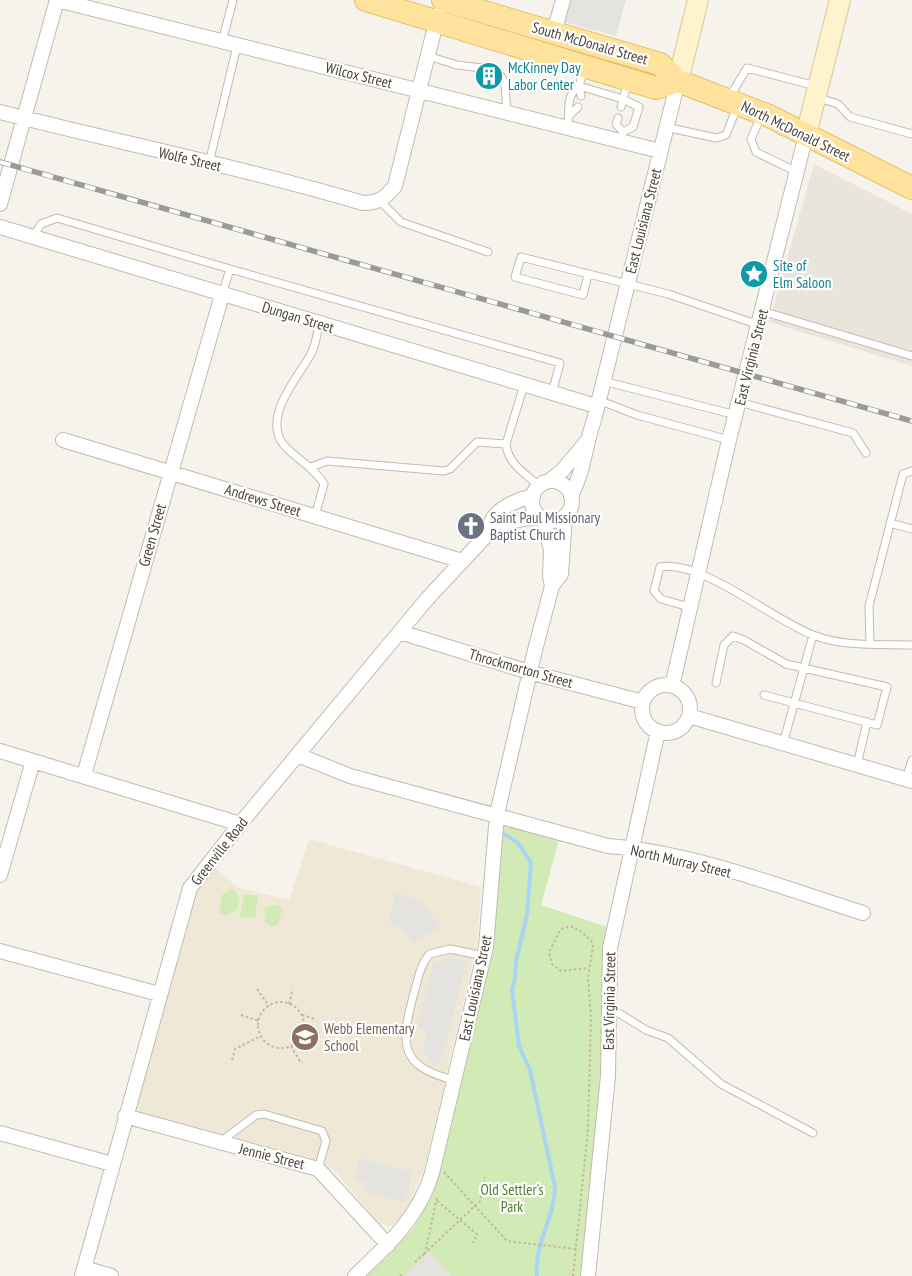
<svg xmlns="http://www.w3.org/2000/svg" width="912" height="1276" font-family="'PT Sans Narrow',sans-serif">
	<rect width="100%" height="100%" fill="#f6f3ec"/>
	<path fill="#eae5da" d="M814,164L912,214V366L769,322Z"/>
	<path fill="#efe8d6" d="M309,839L481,887L477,945L425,1166L409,1204L394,1225L390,1227L383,1224L381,1226L337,1173L314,1159L146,1115L136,1110L193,898L198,888L214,867L237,887L289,900Z"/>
	<path fill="#d2eab5" d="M511,827L559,840L541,905L607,927L598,1115L580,1276H366L413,1229L434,1192L494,944L502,831L503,828Z
		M230,889L235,890L240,899L238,909L227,915L220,914L219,911L222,895Z
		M246,894L258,896L255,918L240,917L244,896Z
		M273,905L279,906L282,910L278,924L272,927L265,922L264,908Z"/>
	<path fill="#e5e3e0" d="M570,0H626L616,36L564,22Z
		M396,892L421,902L441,927L413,943L400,926L389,923Z
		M445,957L466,962L440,1064L432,1062L422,1050L427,1031L417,1028L434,961L443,963Z
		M360,1158L411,1172L409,1193L406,1194L403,1202L363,1191L365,1182L354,1179Z
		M429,1252L451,1276H404Z"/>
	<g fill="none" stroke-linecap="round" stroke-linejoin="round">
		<path stroke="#a9d4f2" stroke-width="4" d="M503,833L519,844L531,863L527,915L516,961L515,978L512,990L519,1046L530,1070L555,1187C554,1222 534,1241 537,1276"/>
		<defs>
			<path id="lane" d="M222,42L233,0
				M428,56L457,65L491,69L501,76L505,85L507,113
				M584,68L579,86L623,99L628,82
				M816,97L838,104L850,117L912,134
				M729,98L747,68L816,86
				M621,107L623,99L639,107L633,127L623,132
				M570,115L578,107
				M761,116L751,139L756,152L797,172
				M618,118L616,124L623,132L622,135
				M666,127L716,138L726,135L737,107
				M567,128C571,112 564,97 579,86L581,96
				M209,163L237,46
				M380,201L401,222L488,252
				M33,237L41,224L57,218L230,269L222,295
				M230,269L560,363L552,393
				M588,275L583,295L515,277L521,257L668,294L759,325
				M762,311L912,356
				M603,381L736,415
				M598,400L637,415L729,440
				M739,402L853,433L866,453
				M506,444L524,385
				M311,467L327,461L444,471L450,469L477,442L506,444C508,464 525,473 539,486
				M315,516L324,484C313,465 289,455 281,441C265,413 299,376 311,354C316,345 317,333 319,324
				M890,523L912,529
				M689,607L661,599L654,591L660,567C701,559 773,620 813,635C843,647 880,644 912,645
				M870,643L869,606L903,474L912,471
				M716,683L724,645L733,636L744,640L786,664L887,687L877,725L764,695
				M783,744L813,635
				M857,765L867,722
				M906,779L912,760
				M609,1007L646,1030L668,1038L721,1084L813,1133
				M454,1080C397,1066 401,1042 414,993C418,980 420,964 430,954L450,949L484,956
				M220,1142L256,1115L264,1114L322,1131L326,1141L318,1169"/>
			<path id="street" d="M57,0L660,151
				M554,32L563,0
				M0,112C121,143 244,168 363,203C379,203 385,198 395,186L438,15
				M0,204L57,0
				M0,227L596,406
				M63,440L462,561
				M532 501a20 20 0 1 1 40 0a20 20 0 1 1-40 0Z
				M549,481L562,471L587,441
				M571,496C584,471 585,446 594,420L678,81
				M544,520L551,550L550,576L552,586
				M490,530C499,529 502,527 509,523C518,519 529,518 539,517
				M400,632L529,672L643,702
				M642 709a24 24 0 1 1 48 0a24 24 0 1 1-48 0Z
				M672,686L729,440L806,135
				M689,716L912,781
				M0,751L240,824
				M298,755L350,776L608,846C695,853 780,887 863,913
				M84,775L222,295
				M0,875L33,761
				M0,951L159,994
				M125,1116L318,1169L388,1245
				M0,1133L112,1164
				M84,1268L111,1276
				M82,1276L190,888L240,824L427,599L483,539C489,532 490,523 494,517C502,506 520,499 533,496
				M355,1276C388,1245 419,1217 432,1173L486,947L497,814L535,650L552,586L561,574L565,517
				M588,1276L608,1076L610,948L658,731"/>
			<path id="secondary" d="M678,81L698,0
				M806,135L840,0"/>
			<path id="primary" d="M366,0L656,88L678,81
				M443,0L660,64L678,81L769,116L912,188"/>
		</defs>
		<use href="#lane" stroke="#c2bbae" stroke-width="9"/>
		<use href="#street" stroke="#c2bbae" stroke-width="16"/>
		<use href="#secondary" stroke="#d6c79b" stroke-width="22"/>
		<use href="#primary" stroke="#e6c16a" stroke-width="24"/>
		<path stroke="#c4b79f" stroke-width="2" stroke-dasharray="2.5 2.5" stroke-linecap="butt" d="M257,989L269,1006
			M258 1025a23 23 0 1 1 46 0a23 23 0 1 1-46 0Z
			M289,1004L293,989
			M241,1015L259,1021
			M302,1015L315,1019
			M291,1046L300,1061L303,1062
			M232,1060L235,1049L261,1036
			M444,1172L507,1241L576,1249
			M437,1198L425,1253L480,1201L485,1177
			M437,1201L477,1234L473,1243
			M415,1262L425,1253
			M400,1276L404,1273
			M573,1276L588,1129L591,1018L588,977L593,947L592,942L581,931L570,926L561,929L549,952L552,964L561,971L588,968"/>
		<use href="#lane" stroke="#fff" stroke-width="7"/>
		<use href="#street" stroke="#fff" stroke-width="14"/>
		<use href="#secondary" stroke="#fff3cd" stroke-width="20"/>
		<use href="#primary" stroke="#ffe39c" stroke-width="22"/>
		<defs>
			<path id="rail" d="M0,162L912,421"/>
		</defs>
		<use href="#rail" stroke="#9a9a9a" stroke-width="5.5"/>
		<use href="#rail" stroke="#fff" stroke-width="4" stroke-dasharray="11" stroke-linecap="butt"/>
	</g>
	<defs>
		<symbol id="building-disc" viewBox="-11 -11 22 22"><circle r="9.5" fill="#0f9aa8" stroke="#fff"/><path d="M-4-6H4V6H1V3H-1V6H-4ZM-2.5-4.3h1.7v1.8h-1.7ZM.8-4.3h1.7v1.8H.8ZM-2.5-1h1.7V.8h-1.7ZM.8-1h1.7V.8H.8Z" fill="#fff"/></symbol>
		<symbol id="sight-disc" viewBox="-11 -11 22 22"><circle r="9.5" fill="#0f9aa8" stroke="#fff"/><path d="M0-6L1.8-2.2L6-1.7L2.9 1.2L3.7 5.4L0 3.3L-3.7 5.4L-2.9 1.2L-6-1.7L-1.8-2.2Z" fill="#fff"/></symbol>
		<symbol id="church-disc" viewBox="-11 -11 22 22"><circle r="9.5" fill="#6b7280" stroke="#fff"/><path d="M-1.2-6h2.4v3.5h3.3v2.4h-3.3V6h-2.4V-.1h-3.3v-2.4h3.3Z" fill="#fff"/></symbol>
		<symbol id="school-disc" viewBox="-11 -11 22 22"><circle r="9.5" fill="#8d6e63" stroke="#fff"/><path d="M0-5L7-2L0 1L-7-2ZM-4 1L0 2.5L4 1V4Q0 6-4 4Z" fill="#fff"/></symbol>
	</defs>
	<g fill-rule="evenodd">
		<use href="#building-disc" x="473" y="60" width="32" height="32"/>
		<use href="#sight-disc" x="738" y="258" width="32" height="32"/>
		<use href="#church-disc" x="455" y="510" width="32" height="32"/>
		<use href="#school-disc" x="289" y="1021" width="32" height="32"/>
	</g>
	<g text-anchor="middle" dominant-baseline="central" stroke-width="4.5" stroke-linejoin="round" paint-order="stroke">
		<g font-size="15" fill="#4b4439" stroke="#fff">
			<text transform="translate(590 43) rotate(16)">South McDonald Street</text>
			<text transform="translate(359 75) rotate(14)">Wilcox Street</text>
			<text transform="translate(796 131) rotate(26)">North McDonald Street</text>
			<text transform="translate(190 159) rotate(13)">Wolfe Street</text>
			<text transform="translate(643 221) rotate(-76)">East Louisiana Street</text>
			<text transform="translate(298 317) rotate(17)">Dungan Street</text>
			<text transform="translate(751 357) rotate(-76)">East Virginia Street</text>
			<text transform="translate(263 500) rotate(17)">Andrews Street</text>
			<text transform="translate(152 535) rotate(-74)">Green Street</text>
			<text transform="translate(521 668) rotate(16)">Throckmorton Street</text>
			<text transform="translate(219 851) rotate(-52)">Greenville Road</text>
			<text transform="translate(681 861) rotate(13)">North Murray Street</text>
			<text transform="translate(475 988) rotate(-78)">East Louisiana Street</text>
			<text transform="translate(609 1001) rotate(-89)">East Virginia Street</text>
			<text transform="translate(272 1156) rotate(14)">Jennie Street</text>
		</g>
		<g font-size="15" fill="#0d838f" stroke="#fff" text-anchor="start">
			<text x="508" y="67">McKinney Day<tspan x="508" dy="17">Labor Center</tspan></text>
			<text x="773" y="265">Site of<tspan x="773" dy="17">Elm Saloon</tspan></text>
		</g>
		<g font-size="15" fill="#5b616d" stroke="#fff" text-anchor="start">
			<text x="490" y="517">Saint Paul Missionary<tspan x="490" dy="17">Baptist Church</tspan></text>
		</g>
		<g font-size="15" fill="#785e54" stroke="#fff" text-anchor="start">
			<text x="324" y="1028">Webb Elementary<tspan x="324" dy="17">School</tspan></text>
		</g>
		<g font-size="15" fill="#4a7f2a" stroke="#fff">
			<text x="512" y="1189">Old Settler's<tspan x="512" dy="17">Park</tspan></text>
		</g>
	</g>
</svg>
